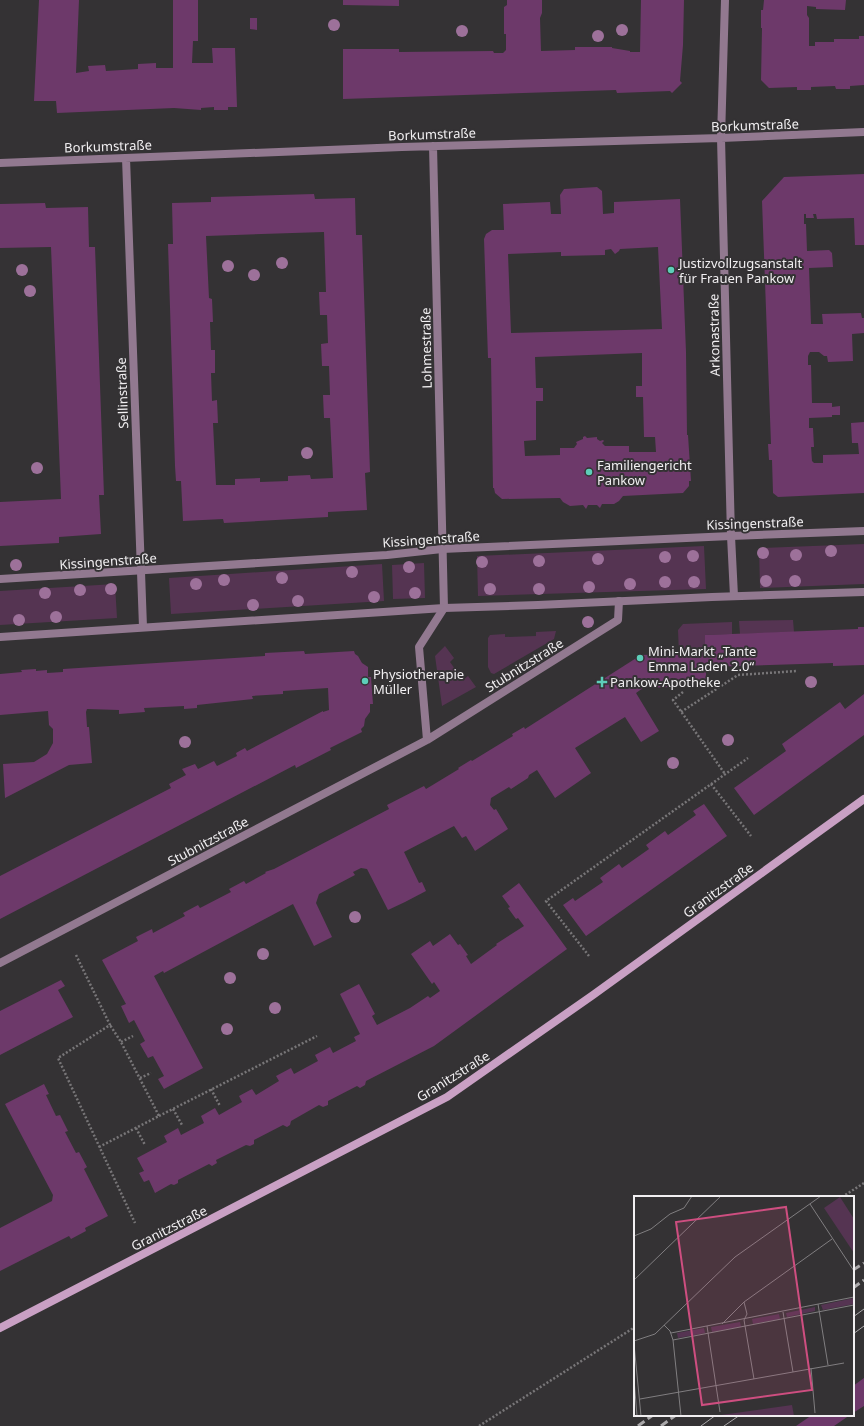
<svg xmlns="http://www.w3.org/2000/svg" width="864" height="1426" font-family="'Noto Sans',sans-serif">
	<rect width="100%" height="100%" fill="#343234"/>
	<path fill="#553452" d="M864,544V584L760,588L759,548Z
		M704,546L706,589L478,596L477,556Z
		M424,563L425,598L393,599L392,565Z
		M382,564L384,601L171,614L169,578Z
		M115,584L117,618L0,625V591Z
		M793,620L794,632L740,634L739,621Z
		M732,622V634L705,635V653L679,654L678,630L683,624Z
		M556,631L554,639L494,674L491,673L488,667V638L490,635L505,634V637L536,636V632Z
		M445,646L454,658L450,662L463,680L468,676L476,687L442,706L435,656Z"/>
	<path fill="#6d396a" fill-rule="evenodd" d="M39,0H79L76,73L89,71L88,66L105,65L106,71L138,69V64L156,63V68H173V0H198V41H193L192,63H213L212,48H235L237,107H228V110H214V107L201,108V110L174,108L57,113L56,101H34Z
		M343,0H399V6L343,5Z
		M507,0H542V13L540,18L541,51L575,50V47H612V48L630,51V52H640L641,0H684L683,45L680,81L682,83L672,93L670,91L617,93L616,90L343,99V49H399V52L493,51L494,53H503L506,50V34H504V7L507,5Z
		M764,0H846L845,10L816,9V7L807,6V15L809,18V46H815V42H834V39H859V36H864V85L850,86V89H836L835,86L811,87V90H797V87L769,88L761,80L762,28H761V10H763Z
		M250,18H257V30L250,29Z
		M864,174V245H855L854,218L817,219L816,214H813L814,218H806V214H804V224H806L807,251L829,250L832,253L833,267L809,268L811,324H823L822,314L861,313L862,318H864V333L852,334L853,361L828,362L827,356H824L819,352H810L808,356V365H811L812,403H832V407L840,406V415H832V417L809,418V428H813L814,447H811L812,461L814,463H823V455L859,454L858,443H852L851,423L864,422V493L778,497L773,493L772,460H769L768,444H771L762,201L784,177Z
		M597,187L602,191L603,214L614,213V202L680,199L686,352L687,435H688L691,481H689V486L683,493L623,496L619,501L614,504H602L600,508L597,505H588L586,509L583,505L570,506L563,502L560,498L502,499L495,493L494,488H493L491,358H488L484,239L486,234L492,230H504L503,204L550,202L551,214H561L560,195L564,189ZM658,247L662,329L511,333L508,254L561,252V256L605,255V250L611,249L615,254L619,251L620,249ZM642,353V386H636V397H643L644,437H655L656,452H629V446H605L602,443L604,441L603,440L600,441L597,439V437L587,438L585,436L583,437V439L576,442L577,444L574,448H560V455L525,456L524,441L536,440V401H543V388H536L535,357Z
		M314,194L315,199L355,198L356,235H362L370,472L365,473L367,510L328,512V517L224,523L223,519L183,521L181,481H176L175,466L168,244H173L172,203L211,202V197ZM324,232L326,292H319L320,315H327L328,343L321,344L322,366H329L330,395H323L324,418H330L333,478L311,479L310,475L288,476V481L260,482V478L235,479V485H216L213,423H218L217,400L212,401L211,373H215V350H211L210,322H213L212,299L209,298L206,236Z
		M45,203L46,208L88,207L89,247H95L104,495H99L101,534L59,537V543L0,546V502L61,499L51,247L0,248V204Z
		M858,627H864V665L833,666V663L706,667V686L643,688L636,693L659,731L641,742L625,717L575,748L591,773L555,798L537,770L529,775L528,778L511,789L509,787L491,798L490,805L494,810L496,809L508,829L475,851L466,836L462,838L454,826L404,852L419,883L422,882L426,891L405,902L388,910L367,869L361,868L353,872L355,875L319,894L316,903L332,937L314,946L293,904L164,973L163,971L154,976L203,1068L164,1089L158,1079L164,1076L153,1056L148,1058L140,1044L145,1041L134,1020L129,1023L121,1006L126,1004L102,960L138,941L136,937L152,929L153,933L185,916L183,913L198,905L200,908L231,892L229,889L244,881L246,884L266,873L265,872L274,869L389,809L387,805L424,786L426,789L459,769L458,768L471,760L472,761L513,736L512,734L524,727L525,729L641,655L705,653V635L858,629Z
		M304,651L305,654L354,651L355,654L358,656L362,663L368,667V677H371L373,704H370V712L365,719L364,726L361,729L362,732L330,748L331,750L296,768L295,765L0,919V876L171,788L169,784L186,775L182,769L195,764L198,769L214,761L217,766L237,756L236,753L245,748L247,751L323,711V712L329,710L328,688L283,691V694L252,696L253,699L197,705V708L184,709V706L144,708L145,712L119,714V710L87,709L86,712L87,727H89L92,763L69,765L5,798L3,764L34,762L47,754L53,743V729L49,725L48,711L0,715V674L22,672L21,670L36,669V671L47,670V673L63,672V669L250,657L265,656V653Z
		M864,694V735L754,815L734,788L786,751L782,744L840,702L845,709Z
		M704,804L727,836L586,936L563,905L573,898L575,901L603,882L600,878L619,864L622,868L649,849L646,845L665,831L668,835L696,815L693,811Z
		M519,883L567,949L434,1046L366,1081L365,1085L360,1088L357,1086L328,1101V1105L323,1107L319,1105L291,1121L290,1125L287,1127L283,1125L254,1140V1144L250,1146L246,1145L216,1160L217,1163L212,1166L209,1164L178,1180V1183L174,1185L171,1184L155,1193L149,1180L144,1182L139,1173L144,1171L137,1158L167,1142L164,1136L178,1128L181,1135L204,1123L201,1116L215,1108L219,1115L242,1102L239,1096L252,1089L256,1095L279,1081L276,1076L291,1068L294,1074L318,1061L315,1055L330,1047L333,1053L356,1041L354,1037L360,1034L340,994L359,984L375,1014L372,1016L377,1025L410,1008L428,996L430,998L440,991L434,982L432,984L411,954L430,941L433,946L450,934L458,945L460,944L468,955L466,956L471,964L497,945L496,944L524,926L518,918L516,919L508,908L510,907L502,896Z
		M61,980L65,986L58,990L73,1017L0,1055V1011Z
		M44,1084L49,1094L46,1095L56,1116L60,1115L68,1131L65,1132L76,1153L79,1152L87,1167L84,1169L108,1216L85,1228L86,1231L71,1239L69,1236L0,1271V1228L52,1201L53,1195L5,1104Z
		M864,1378V1406L853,1413V1386Z
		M812,1415H850L834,1426H796Z"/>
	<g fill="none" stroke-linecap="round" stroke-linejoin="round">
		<path stroke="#787678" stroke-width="2.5" stroke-dasharray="2 2" stroke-linecap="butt" d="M683,692L673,700L725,774
			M681,712L738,675L797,671
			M711,784L751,836
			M76,955L110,1025L58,1058L135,1223
			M589,956L546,901L748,758
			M121,1042L133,1036
			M140,1078L151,1073
			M211,1089L220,1106
			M173,1109L182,1125
			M159,1116L317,1036
			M136,1128L145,1145
			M99,1147L159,1116L121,1042L110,1025
			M842,1197L864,1183
			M479,1426L635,1327"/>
		<path stroke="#927990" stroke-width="8" d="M725,0L721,138L731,536L734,596
			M126,158L143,627
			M0,163L402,147L721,138L864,132
			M427,740L419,647L444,608L433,146
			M0,963L427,740L618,620L619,601"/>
		<path stroke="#927990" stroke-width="8" d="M0,579L387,555L442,549L731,536L864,531
			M0,637L444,608L538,605L712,597L864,592"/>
		<path stroke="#c9a0c4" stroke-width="8" d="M0,1328L447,1097L593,995L864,799"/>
		<path stroke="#aaa8aa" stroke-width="1" d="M853,1317L864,1309
			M853,1334L864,1326
			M701,1426L716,1415
			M724,1426L740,1415"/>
		<path stroke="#aaa8aa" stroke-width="3" stroke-dasharray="8 4" stroke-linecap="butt" d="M853,1270L864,1263
			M853,1288L864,1280
			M638,1426L653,1415
			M661,1426L676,1415"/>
	</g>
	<g fill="#9d719a">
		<circle cx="334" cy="25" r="6"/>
		<circle cx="622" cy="30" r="6"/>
		<circle cx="462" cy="31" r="6"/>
		<circle cx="598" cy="36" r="6"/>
		<circle cx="282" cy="263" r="6"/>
		<circle cx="228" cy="266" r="6"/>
		<circle cx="22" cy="270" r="6"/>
		<circle cx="254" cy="275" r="6"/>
		<circle cx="30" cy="291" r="6"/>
		<circle cx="307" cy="453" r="6"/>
		<circle cx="37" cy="468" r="6"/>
		<circle cx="831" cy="551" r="6"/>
		<circle cx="763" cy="553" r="6"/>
		<circle cx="796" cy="555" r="6"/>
		<circle cx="693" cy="556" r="6"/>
		<circle cx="665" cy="557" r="6"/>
		<circle cx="598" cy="559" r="6"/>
		<circle cx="539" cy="561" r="6"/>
		<circle cx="482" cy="562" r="6"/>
		<circle cx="16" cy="565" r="6"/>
		<circle cx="409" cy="567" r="6"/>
		<circle cx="352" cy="572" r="6"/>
		<circle cx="282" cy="578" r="6"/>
		<circle cx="224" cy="580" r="6"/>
		<circle cx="766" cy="581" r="6"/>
		<circle cx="795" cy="581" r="6"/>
		<circle cx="665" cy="582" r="6"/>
		<circle cx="694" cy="582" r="6"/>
		<circle cx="196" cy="584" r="6"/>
		<circle cx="630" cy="584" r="6"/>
		<circle cx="589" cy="587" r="6"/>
		<circle cx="111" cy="589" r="6"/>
		<circle cx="490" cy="589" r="6"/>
		<circle cx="539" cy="589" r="6"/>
		<circle cx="80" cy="590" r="6"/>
		<circle cx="45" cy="593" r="6"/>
		<circle cx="415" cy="593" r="6"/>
		<circle cx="374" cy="597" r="6"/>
		<circle cx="298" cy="601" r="6"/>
		<circle cx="253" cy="605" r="6"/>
		<circle cx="56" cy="617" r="6"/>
		<circle cx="19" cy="620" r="6"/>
		<circle cx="588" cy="622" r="6"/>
		<circle cx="811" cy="682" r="6"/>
		<circle cx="728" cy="740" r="6"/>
		<circle cx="185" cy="742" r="6"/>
		<circle cx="673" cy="763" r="6"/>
		<circle cx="355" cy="917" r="6"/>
		<circle cx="263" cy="954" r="6"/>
		<circle cx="230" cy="978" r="6"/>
		<circle cx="275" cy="1008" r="6"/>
		<circle cx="227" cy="1029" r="6"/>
	</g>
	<g fill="#5dceb9" stroke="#343234" stroke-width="1.5">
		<circle cx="671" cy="270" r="4"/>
		<circle cx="589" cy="472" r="4"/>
		<circle cx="640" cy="658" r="4"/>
		<circle cx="365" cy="681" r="4"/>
		<path d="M600 676h4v4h4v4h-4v4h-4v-4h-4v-4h4z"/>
	</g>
	<g text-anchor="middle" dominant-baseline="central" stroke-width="4" stroke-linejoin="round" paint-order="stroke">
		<g font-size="13" fill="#f1eff1" stroke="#343234">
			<text transform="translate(755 125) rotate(-2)">Borkumstraße</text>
			<text transform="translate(432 134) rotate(-2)">Borkumstraße</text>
			<text transform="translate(108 146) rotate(-2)">Borkumstraße</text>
			<text transform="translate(714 335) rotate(-91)">Arkonastraße</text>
			<text transform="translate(426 348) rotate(-91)">Lohmestraße</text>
			<text transform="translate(122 393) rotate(-92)">Sellinstraße</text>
			<text transform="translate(755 523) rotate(-2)">Kissingenstraße</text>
			<text transform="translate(431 539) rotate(-4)">Kissingenstraße</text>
			<text transform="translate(108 561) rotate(-4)">Kissingenstraße</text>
			<text transform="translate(524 665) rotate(-32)">Stubnitzstraße</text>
			<text transform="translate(208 841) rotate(-28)">Stubnitzstraße</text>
			<text transform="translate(718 890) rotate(-36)">Granitzstraße</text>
			<text transform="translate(453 1076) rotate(-32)">Granitzstraße</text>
			<text transform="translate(169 1228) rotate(-27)">Granitzstraße</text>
		</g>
		<g font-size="13" fill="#f1eff1" stroke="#343234" text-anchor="start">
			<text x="679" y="263">Justizvollzugsanstalt<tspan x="679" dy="15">für Frauen Pankow</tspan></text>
			<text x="597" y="465">Familiengericht<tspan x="597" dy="15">Pankow</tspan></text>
			<text x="648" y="651">Mini-Markt „Tante<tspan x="648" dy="15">Emma Laden 2.0“</tspan></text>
			<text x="373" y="674">Physiotherapie<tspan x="373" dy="15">Müller</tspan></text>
			<text x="610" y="682">Pankow-Apotheke</text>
		</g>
	</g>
	<g transform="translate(634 1196)">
		<rect width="220" height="220" fill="#343234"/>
		<path d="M206,1L220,23V57L190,12ZM220,102V108L189,114L187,109ZM181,111V115L153,121L152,117ZM145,118L146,123L119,128L118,123ZM106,126L107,131L78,136L77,131ZM70,132L71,137L44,142L43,137ZM158,209L160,220H87V219Z" fill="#553452"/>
		<path fill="none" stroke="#807e80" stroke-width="1" d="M176,8L220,75M0,40L17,33L36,18L50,12L58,0M0,84L87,0M110,106L113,118L110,124L120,183M184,108L194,169M149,116L159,176M88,128L110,106L198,43M30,129L36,135L39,144L47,220M73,130L86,216M37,137L220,101M39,144L220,109M0,145L21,138L101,61L187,0M0,148L7,220M177,172L181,217M0,183L3,220M6,203L210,167"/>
		<path fill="#ce4e80" fill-opacity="0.15" stroke="#ce4e80" stroke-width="2" d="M152,11L178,194L68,209L42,26Z"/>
		<rect width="220" height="220" fill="none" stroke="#f1eff1" stroke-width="2"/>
	</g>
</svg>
